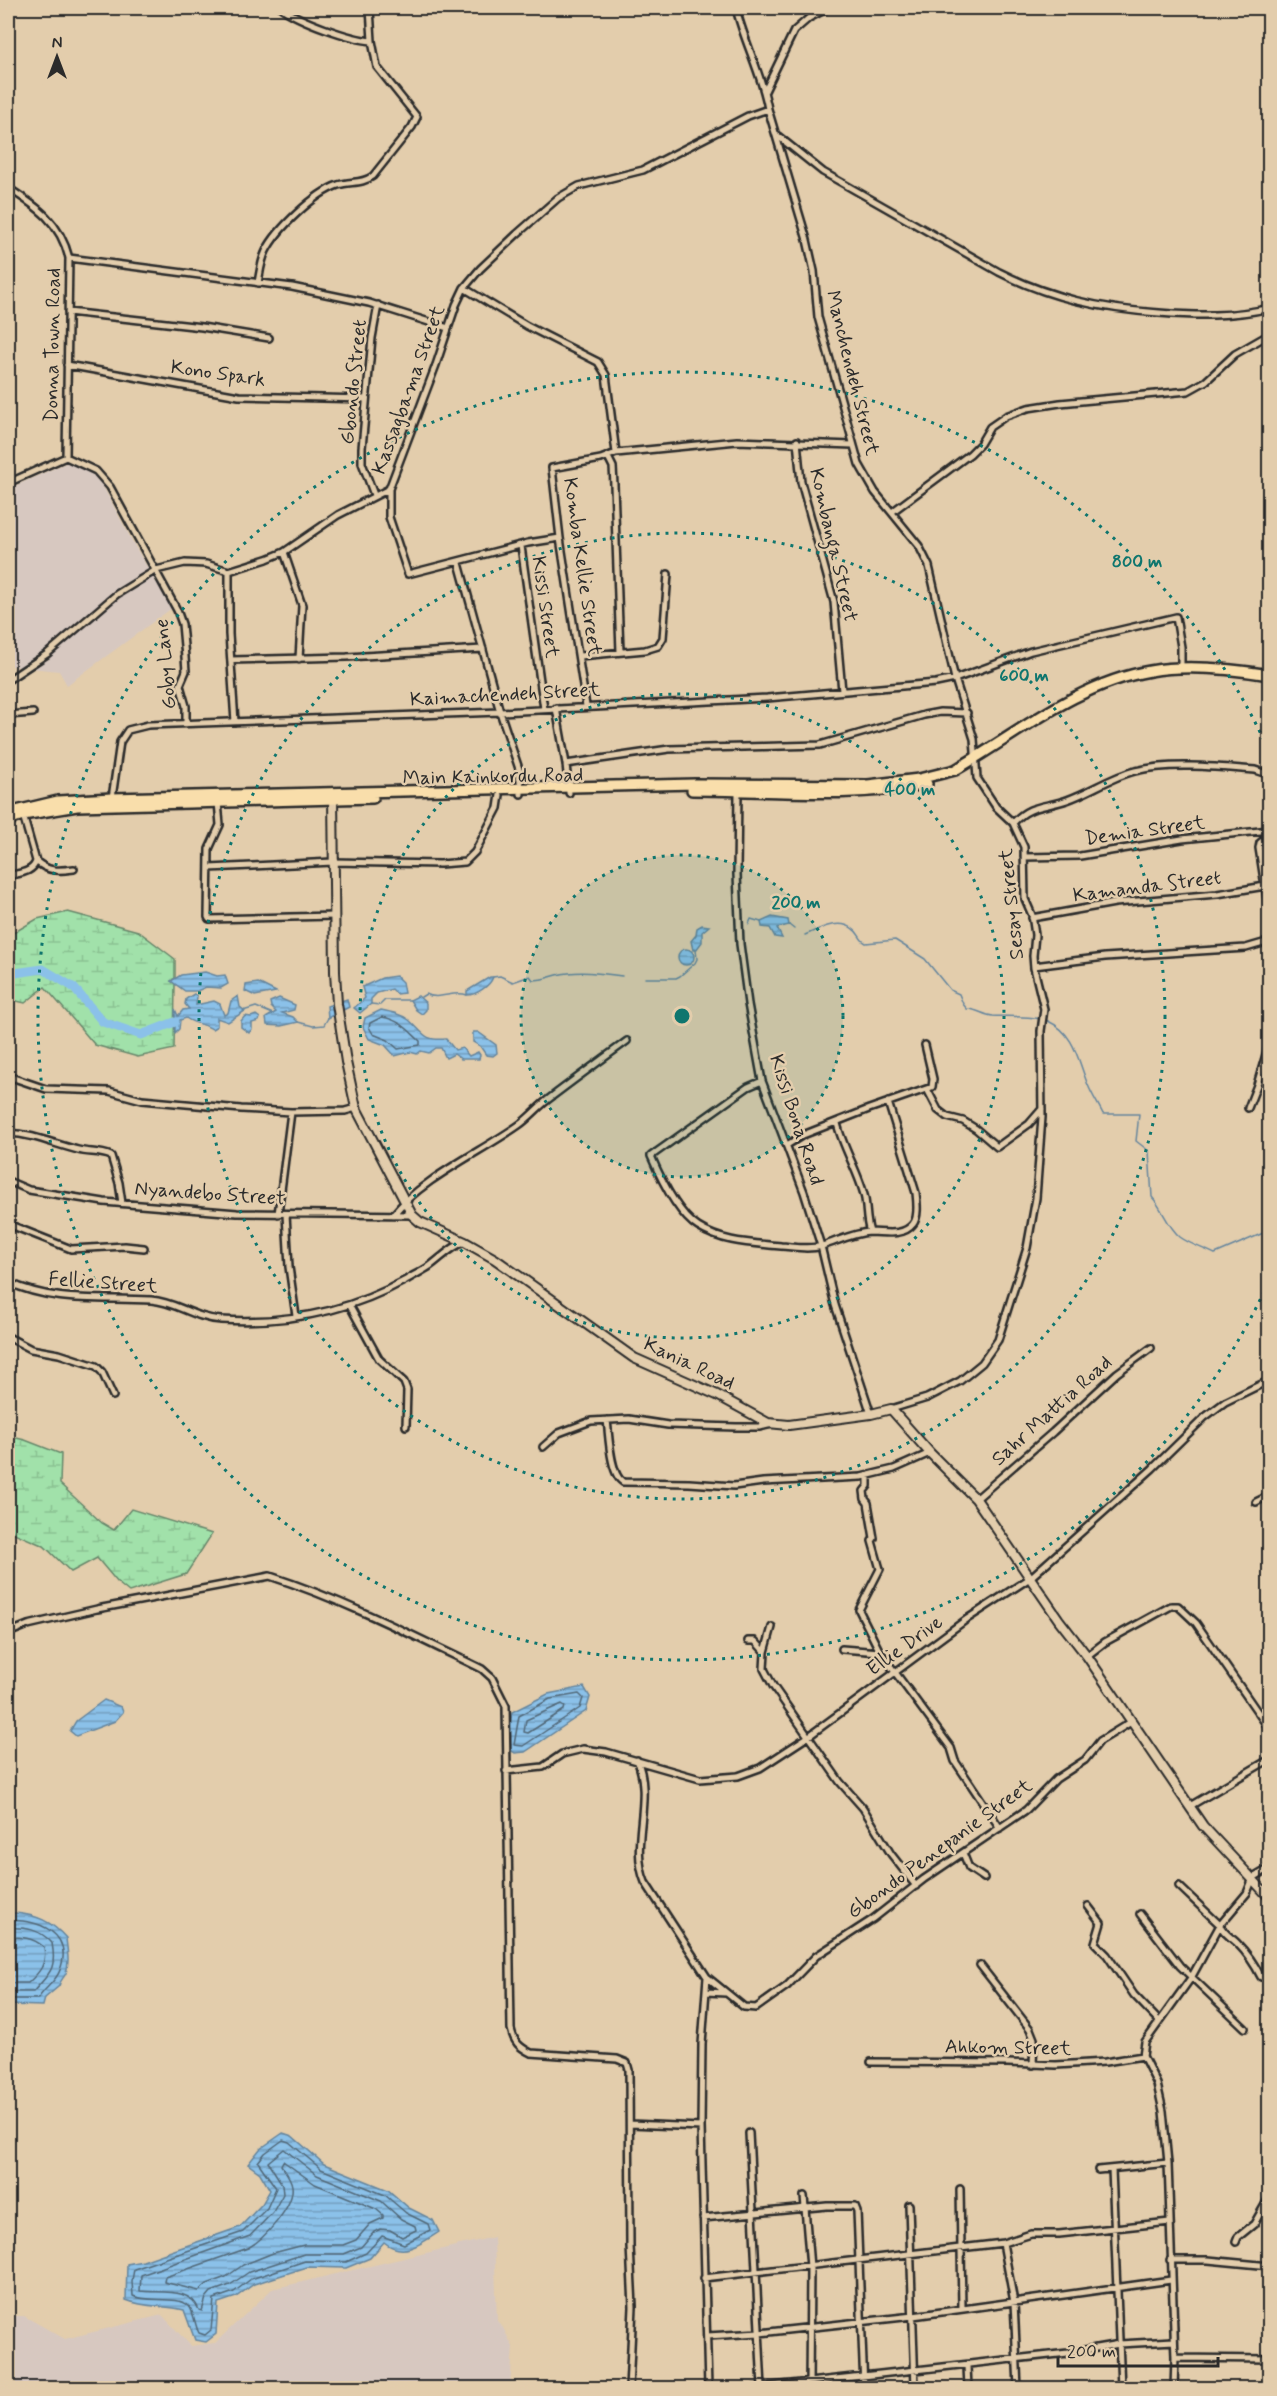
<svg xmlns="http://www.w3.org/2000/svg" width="1277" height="2396" font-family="Mynerve,sans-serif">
	<defs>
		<pattern id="wetland-marsh" width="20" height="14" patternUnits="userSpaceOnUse" patternTransform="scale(1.5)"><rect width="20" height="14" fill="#a1e1aa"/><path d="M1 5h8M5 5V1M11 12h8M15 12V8" fill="none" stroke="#8bc192"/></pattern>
		<pattern id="water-rules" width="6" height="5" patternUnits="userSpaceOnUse" patternTransform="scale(1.5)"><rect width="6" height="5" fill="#8bc1e9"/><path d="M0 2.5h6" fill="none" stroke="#729dbd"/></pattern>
	</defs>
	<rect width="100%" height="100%" fill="#e3cdac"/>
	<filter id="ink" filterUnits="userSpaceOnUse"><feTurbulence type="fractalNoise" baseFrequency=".0167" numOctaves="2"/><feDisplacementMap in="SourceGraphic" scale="12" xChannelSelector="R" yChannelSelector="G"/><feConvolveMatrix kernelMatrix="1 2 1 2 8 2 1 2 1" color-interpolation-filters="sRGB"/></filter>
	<g filter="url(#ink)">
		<path fill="#d7c8c0" d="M68,462L96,473L136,548L172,608L67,685L59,671L11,666L8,659V489Z
			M494,2237L497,2321L502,2326L513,2347L510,2388H8V2316H24L65,2339L162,2315L191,2346L215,2343L272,2289Z"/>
		<path fill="url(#wetland-marsh)" stroke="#66866a" stroke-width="1.5" d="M68,912L138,931L175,959V978L171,981L175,983L174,1049L138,1057L95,1045L45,987L25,1003L8,999V936L37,919Z
			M8,1436L25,1440L61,1454L60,1484L102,1523L114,1530L131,1509L212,1534L186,1574L129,1592L118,1583L97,1558L71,1572L44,1546L14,1533L8,1524Z"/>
		<path fill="url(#water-rules)" stroke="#65859d" stroke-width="1.5" d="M772,917L788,920L789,925L777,928L782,938L775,937L770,928L762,927L761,922Z
			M702,925L709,926L702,932V942L696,950H693L691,941L696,935L697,928Z
			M678 957a8 8 0 1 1 16 0a8 8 0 1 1-16 0Z
			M205,972L217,976L225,975L228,984L221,988L206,987L197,991H185L171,981L181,975Z
			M396,976L402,982L404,993L397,994L392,989L377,993L371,999V1004L360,1013L354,1008L365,998L362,987L382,978Z
			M490,977H493C490,986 476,995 467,995V991Z
			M258,983L276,992L255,996L245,991L246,985Z
			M194,994L197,996L196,1005L214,1001L220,1004L224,1015L228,1013L231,1001L238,996L240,1007L245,1011L228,1022L217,1018V1026L212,1029C203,1023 193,1024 186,1018L180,1020L179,1029L175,1033V1009L178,1016L183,1010L189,1009L185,1004L186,999Z
			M418,996L426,1003V1010L422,1014L416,1010L410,1000Z
			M279,998L295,1005L294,1010L282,1013L293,1017L298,1022L281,1026L267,1025L266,1018L276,1012L271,1007L270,1002Z
			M347,999L349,1007L328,1018L327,1006Z
			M381,1010C391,1012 401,1014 409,1020C424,1033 423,1041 446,1039L455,1050L462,1048L469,1056L478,1052L480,1055L479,1059H461L454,1054L446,1058L441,1048H436L429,1053L421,1051L417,1054L410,1052L395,1056L385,1045L369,1039L363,1027L365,1018Z
			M256,1015L260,1018L259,1021L252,1023V1029L249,1033L241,1027V1021L245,1016L251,1017Z
			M473,1032H478L496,1045L497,1053L493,1056L486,1055L480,1046L473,1042Z
			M584,1687L590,1697L586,1711L525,1752L515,1753L507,1748L512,1712L548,1694Z
			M104,1700L121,1707L123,1712L115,1721L76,1736L70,1731L76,1721Z
			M15,1913C37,1915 51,1921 66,1938C67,1950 70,1961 66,1973C64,1978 60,1980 59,1986L45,1998L43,2006L8,2005V1915Z
			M283,2133L292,2136L324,2164L388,2190L409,2208L433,2220L439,2232C421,2244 403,2258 384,2242L370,2258L346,2268L307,2267L254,2284L236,2297L218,2303L216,2334L206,2342L195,2340L184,2310C165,2305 145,2308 126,2300L127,2264L143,2261L240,2227L262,2204L270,2190L260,2173L248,2164L260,2149Z"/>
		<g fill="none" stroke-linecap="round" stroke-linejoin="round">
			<path stroke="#516777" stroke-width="1.5" d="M382,1017C400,1020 407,1029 420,1041V1045L398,1049L388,1040L373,1034L369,1027L370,1023Z
				M579,1694L583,1698L580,1708L523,1746L514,1745L519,1716L550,1699Z
				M562,1704L565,1706L564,1710L528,1733L524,1732L526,1720Z
				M8,1921C37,1918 74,1933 60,1970C56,1982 44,1988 38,1999H8
				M8,1928C25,1927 40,1929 52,1943C57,1971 49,1973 33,1992H8
				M8,1937C22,1937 32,1937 44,1947C47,1964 40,1972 28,1983H8
				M283,2140L289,2142L321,2169L385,2195L406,2213L428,2224L430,2230L404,2244L382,2236L366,2253L346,2262L305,2261L251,2279L234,2292L214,2299L211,2330L205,2335L199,2333C195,2326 194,2312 189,2306C178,2295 147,2303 133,2296L132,2281L134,2269L243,2232L267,2208L276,2188L258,2162L265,2153Z
				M284,2149L317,2175L381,2201L401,2219L415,2226L416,2230L402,2237L390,2230L381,2229L374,2232L361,2247L344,2254H304L249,2272L230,2285L211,2292L206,2298L202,2311L199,2310C190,2286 159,2294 140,2291L141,2275L250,2236L273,2212L283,2194L282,2184L268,2162Z
				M283,2161L315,2184L376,2209L383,2215V2218L370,2224L356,2240L343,2245H304L273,2253L243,2265L226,2277L207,2284L199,2291L164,2282L165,2277L248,2248C264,2239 295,2206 292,2186C291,2178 285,2171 281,2165Z"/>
			<path stroke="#65859d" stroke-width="1.5" d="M749,924L751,919L761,922
				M789,925L794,929
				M805,935C819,929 840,918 853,929C860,933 859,940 866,943L895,940L925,959L950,990L959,994L963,1004L967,1009C977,1009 983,1015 993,1016C1008,1017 1034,1015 1048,1021C1075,1033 1078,1061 1088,1085C1092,1095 1098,1104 1103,1114H1139L1136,1141L1149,1151L1152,1197C1163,1209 1167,1226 1180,1237C1189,1244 1205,1249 1215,1254L1268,1231L1270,1233
				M493,977L500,976L513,982L530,976L533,980C542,980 549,977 557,975C577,970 601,973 622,976
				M645,978H676L680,976L695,963L697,959L696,950
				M421,997L426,994C438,1001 454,990 467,995
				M371,1004L380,1005L385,1000H410
				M243,1011L256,1007L273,1014
				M298,1022L313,1026L324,1025L328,1018"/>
			<path stroke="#8bc1e9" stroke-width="9" d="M8,974L43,969L73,987L103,1022L141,1035L175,1022"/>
			<defs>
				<path id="minor" d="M282,8C299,21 350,39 372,41
					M736,8C744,42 762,74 768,109L807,240L814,271L818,317L859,464L875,492L919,546L929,566L955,679L974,739L977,778L996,807L1013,823L1024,847L1025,899L1032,915L1035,935L1033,956L1034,968L1044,1009L1041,1031L1042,1117L1036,1198L1027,1248L998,1340L982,1363L960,1381L927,1398L891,1409
					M765,91L794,31L809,18L828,8
					M778,136L823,172L999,272C1050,298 1102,309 1159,313C1197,316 1232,317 1270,308
					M8,188C38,207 60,222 69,258L66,457
					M69,258L292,287L369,303L448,328
					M258,283C260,272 261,261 266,251C277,229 315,193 338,185C351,181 362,184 373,176L412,127L417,117L377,67L372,41L370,8
					M464,288L527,326L598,362L606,375L616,453
					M68,312L202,327L269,338
					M67,365L239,396L366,399
					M797,441L801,482L834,602L842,691
					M66,457L96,471L110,487L177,610L182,624L185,657L186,671L180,685L186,706V724
					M608,457L613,467L614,485L620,652
					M8,483L66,457
					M374,495L362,463V448L372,338L378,305
					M892,512L970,454L980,444L990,427L1006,416L1028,408L1060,403L1188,391L1206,381L1235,354L1270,334
					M560,538L528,543L408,574L389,517V489L436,365L456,305L464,288L480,269L517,234L558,198L579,186L643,170L748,116L768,109
					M521,546L544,709
					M284,552L302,605L299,659
					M459,563L500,712L519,769L521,794
					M229,571V634L235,722
					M580,656L645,650L658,646L663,638L668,574
					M231,660L347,657L483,649
					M8,680L47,654L117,594L156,570L185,563L206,564L229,571L267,559L284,552L338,515L389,489
					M586,706L560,538L552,468L601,459L616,453L737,441L853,445
					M556,708L566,764L569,793
					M8,715L33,713
					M566,764L669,749L820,745L924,715L940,712L967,713
					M738,791L737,874L740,944L748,1004L762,1081L804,1192L821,1246L835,1305L871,1414
					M8,797L10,813
					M112,798L120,742L128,730L148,725L500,712L767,698L936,683L955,679L1031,651L1176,617L1181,647V669
					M218,802L220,825L209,849L208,917L209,919L335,916
					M1013,823C1030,804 1044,808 1067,800C1090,792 1111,777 1135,771C1169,762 1219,767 1255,770L1267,774
					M1270,835L1260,843L1259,848L1270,918
					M1024,857L1080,856L1182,839L1270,830
					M36,861C48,872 58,871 74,869
					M209,868L333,862L440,864L465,862L475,852L498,808L500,795
					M8,876C18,873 33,873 36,861L23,815
					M1032,918L1115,903L1217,894L1265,886
					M1034,966L1105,957L1246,948L1270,941
					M8,1076L46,1089L109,1091L142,1100L241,1109L291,1112L345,1111L356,1108
					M762,1081L748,1087L651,1156C660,1177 678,1214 698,1227C723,1243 753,1243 781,1246C795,1247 809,1250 822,1246C838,1241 853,1233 870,1232C884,1232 903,1237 913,1224C919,1217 917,1202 916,1193L888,1102
					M927,1089L938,1110L947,1117L963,1121L976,1129L997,1147L1029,1124L1042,1109
					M1248,1108L1257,1085L1270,1041
					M837,1123C843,1149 860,1174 865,1199C867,1211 866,1221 870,1232
					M8,1133C33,1134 54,1144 78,1150C89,1153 100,1151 111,1156L119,1183L122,1203
					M787,1145L803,1135L869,1109L932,1087L933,1079L925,1045
					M8,1181L29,1190L104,1202L237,1213L412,1215
					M278,1214L291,1112
					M286,1214L289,1267L296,1316
					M393,1215C421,1179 481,1152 519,1125C530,1117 539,1106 550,1098C575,1079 601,1060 627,1041
					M8,1224L71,1249L125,1246L144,1248
					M8,1282C55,1304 101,1297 151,1300C177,1302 193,1318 221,1320C286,1324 350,1311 406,1280C414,1275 423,1271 430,1266C441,1258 451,1247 464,1242
					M350,1306L379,1359L404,1382L407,1390L406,1426
					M8,1337L31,1349L59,1354L96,1366L102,1372L113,1396
					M607,1420C609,1435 610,1475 623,1482L689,1483L734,1486L763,1482L861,1477L894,1469L930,1453
					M543,1447L559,1433L591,1421L629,1419L668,1425L736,1427H760L772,1424
					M868,1476V1486L864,1491L865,1499L868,1503L874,1538L872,1541L880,1569L859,1610L880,1652
					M976,1499L1053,1432L1117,1373L1151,1348
					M1256,1502L1270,1495
					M8,1633L28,1625L97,1609L270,1576C344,1600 414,1636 482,1669L492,1678L506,1706L511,2029C514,2042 519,2047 531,2053L617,2059L627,2063L629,2070L630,2246L633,2307L629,2388
					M748,1641H755L765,1652L764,1669L773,1686L840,1782L863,1808L891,1854L916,1886
					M842,1649L880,1652L951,1748L955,1761L1000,1828
					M765,1652L772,1627
					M1087,1656L1105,1642L1171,1606H1178L1196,1623L1270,1730
					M637,1760C654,1799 629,1843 645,1882L707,1977L744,2007L756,2008L787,1986L816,1956L873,1919L924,1879L1026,1810L1056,1779L1085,1760L1100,1741L1131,1722
					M506,1771L543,1767L562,1754L583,1749L606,1752L700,1779L738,1776L760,1768L809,1736L967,1619L1030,1578L1152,1469L1205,1417L1225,1402L1270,1380
					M1190,1806L1270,1759
					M963,1853L969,1868L984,1878
					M1179,1886L1220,1925C1224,1934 1231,1937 1237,1943C1247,1953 1255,1965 1261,1977
					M1088,1906L1101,1923L1095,1943L1107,1955L1134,1995L1159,2021
					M1140,1914L1180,1966L1245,2028
					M980,1965L1030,2029L1034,2039L1033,2065
					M707,1977L702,2044L701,2127L708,2388
					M706,1992L726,1993
					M871,2062L1008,2063L1056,2065L1105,2062L1143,2056
					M630,2124L701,2127
					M749,2133L762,2388
					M1112,2169L1121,2388
					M1098,2170L1168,2163
					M960,2189L962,2308
					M804,2196L810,2267L809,2388
					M909,2205L915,2388
					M703,2218L827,2206H855L857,2211L864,2388
					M1236,2242L1238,2237L1254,2224L1270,2196
					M1003,2243L1014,2302L1018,2388
					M1170,2260H1208L1270,2266
					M704,2278L1003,2243L1031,2234H1059L1170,2222
					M707,2336L760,2333L913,2316L1171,2280
					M1175,2358L1270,2359
					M967,2366L968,2388
					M755,2388L1068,2353L1119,2344L1174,2341
					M1174,2388L1175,2358L1168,2163L1163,2111L1157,2084L1143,2056L1145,2042L1191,1978L1220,1925L1247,1893L1253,1878L1270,1868"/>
				<path id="secondary" d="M333,795L335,972L337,1004L346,1062L356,1108L412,1215L420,1222L465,1242L495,1259L634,1358L717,1395L768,1423L789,1425L871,1414L891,1409L930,1453L976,1499L1059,1620L1087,1656L1203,1826L1270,1898"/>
				<path id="primary" d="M692,790C771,790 849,799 927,784
					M8,813L58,801L112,798L695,784L868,785L919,779L955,770C1016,735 1078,683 1150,671C1188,664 1232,669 1270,675
					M8,820L23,815L77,806L373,798"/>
			</defs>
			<use href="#minor" stroke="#2b2b2b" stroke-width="10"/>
			<use href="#secondary" stroke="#2b2b2b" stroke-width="12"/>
			<use href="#primary" stroke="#2b2b2b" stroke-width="14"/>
			<use href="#minor" stroke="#e3cdac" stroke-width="5"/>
			<use href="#secondary" stroke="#e3cdac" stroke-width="8"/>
			<use href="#primary" stroke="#f9deab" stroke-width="9"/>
		</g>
	</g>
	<circle cx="682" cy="1016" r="161" fill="#0f766e" fill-opacity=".12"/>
	<g fill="none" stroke="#0f766e" stroke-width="3" stroke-dasharray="3 6">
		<circle cx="682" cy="1016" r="161"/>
		<circle cx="682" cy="1016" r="322"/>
		<circle cx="682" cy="1016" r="483"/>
		<path d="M1268 1283A644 644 0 1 1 1268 749"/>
	</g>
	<g text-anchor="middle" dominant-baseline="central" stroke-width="5" stroke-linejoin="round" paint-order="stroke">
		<g font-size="20" fill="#2b2b2b" stroke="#e3cdac">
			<text transform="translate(53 345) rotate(-89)">Donna Town Road</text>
			<text transform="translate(852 373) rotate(76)">Manchendeh Street</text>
			<text transform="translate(218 374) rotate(8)">Kono Spark</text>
			<text transform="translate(354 382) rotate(-84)">Gbondo Street</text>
			<text transform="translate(409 390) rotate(-70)">Kassagbama Street</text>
			<text transform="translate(833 545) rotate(77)">Kombanga Street</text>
			<text transform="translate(582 567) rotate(82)">Komba Kellie Street</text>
			<text transform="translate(545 607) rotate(82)">Kissi Street</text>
			<text transform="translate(166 664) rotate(-95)">Goby Lane</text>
			<text transform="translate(505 695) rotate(-3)">Kaimachendeh Street</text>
			<text transform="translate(493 777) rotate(-1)">Main Kainkordu Road</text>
			<text transform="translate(1145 831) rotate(-8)">Demia Street</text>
			<text transform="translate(1147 887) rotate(-7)">Kamanda Street</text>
			<text transform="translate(1012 904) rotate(-96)">Sesay Street</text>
			<text transform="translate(796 1120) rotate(72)">Kissi Bona Road</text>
			<text transform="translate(210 1194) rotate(4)">Nyandebo Street</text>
			<text transform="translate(103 1283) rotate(4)">Fellie Street</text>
			<text transform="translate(689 1364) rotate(25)">Kania Road</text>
			<text transform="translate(1052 1411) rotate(-42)">Sahr Mattia Road</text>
			<text transform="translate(905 1646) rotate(-36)">Ellie Drive</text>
			<text transform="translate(940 1849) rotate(-36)">Gbondo Penepanie Street</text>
			<text transform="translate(1008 2048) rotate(1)">Ahkom Street</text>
		</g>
	</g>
	<circle cx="682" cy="1016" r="9" fill="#0f766e" stroke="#e3cdac" stroke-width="3"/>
	<g font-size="18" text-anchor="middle" font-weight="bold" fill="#0f766e" stroke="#e3cdac" stroke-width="5" stroke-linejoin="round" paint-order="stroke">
		<text x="1137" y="567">800 m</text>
		<text x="1024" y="681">600 m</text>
		<text x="910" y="795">400 m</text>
		<text x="796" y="908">200 m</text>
	</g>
	<rect width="1277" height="2396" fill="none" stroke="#e3cdac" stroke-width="30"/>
	<rect x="15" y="15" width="1247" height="2366" fill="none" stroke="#2b2b2b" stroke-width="2" filter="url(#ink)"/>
	<g transform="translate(57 57)" stroke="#e3cdac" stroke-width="4.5" paint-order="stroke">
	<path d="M0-4.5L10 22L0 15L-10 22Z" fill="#2b2b2b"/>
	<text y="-9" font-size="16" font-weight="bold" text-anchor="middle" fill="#2b2b2b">N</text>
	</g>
	<path d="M1058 2357v9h160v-9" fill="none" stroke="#2b2b2b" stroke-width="3"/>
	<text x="1067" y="2357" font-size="18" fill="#2b2b2b" stroke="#e3cdac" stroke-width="4.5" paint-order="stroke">200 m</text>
</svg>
